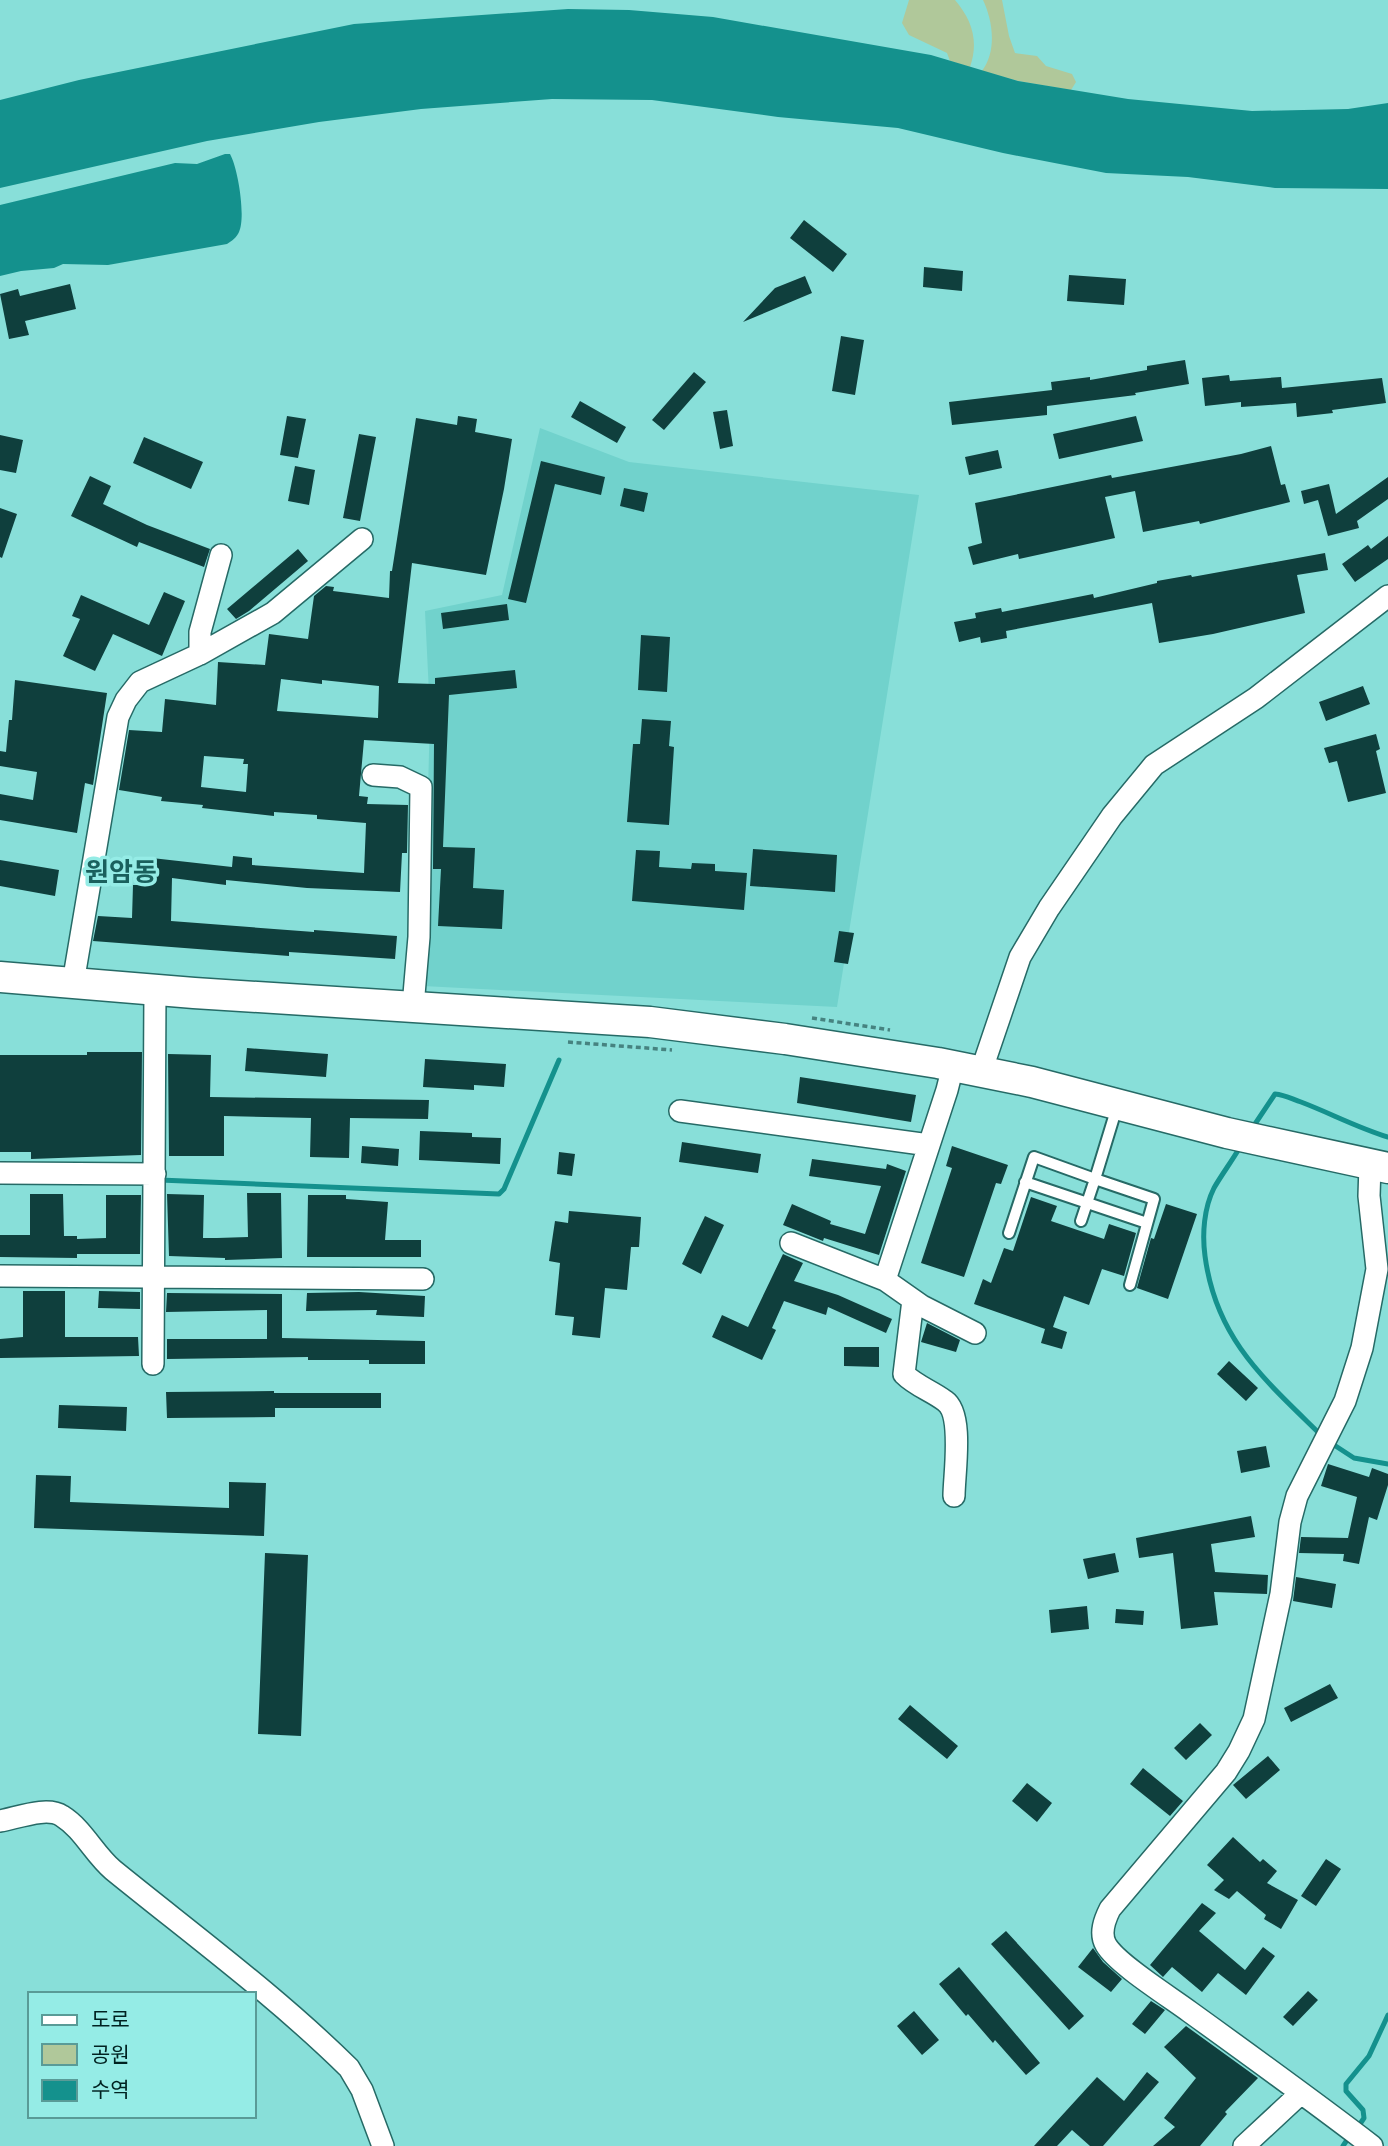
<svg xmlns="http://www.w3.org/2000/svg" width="1388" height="2146" font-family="Inter,'Noto Sans KR',sans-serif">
	<rect width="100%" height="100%" fill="#88dfd9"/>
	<path fill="#71d2cc" d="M540,428L629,462L919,495L837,1007L423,986L430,714L425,611L502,595Z"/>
	<path fill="#b0c89a" d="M909,0H955C972,20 979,41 970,67L950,61L947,53L909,35L902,23Z
		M983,0H1002L1009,36L1015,53L1037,56L1046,66L1072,74L1076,82L1071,90L1018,81L982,71C997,51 993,21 983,0Z"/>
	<path fill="#14918d" d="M568,9L629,10L713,17L931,55L1018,81L1128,99L1252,111L1348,109L1388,103V189L1275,188L1188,177L1106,173L1003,153L898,128L778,117L652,100L552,99L421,109L319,122L207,141L0,188V100L79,80L354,24Z
		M225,154H230C238,168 246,217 239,232C237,237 232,241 227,244L108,265L63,264L54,268L21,271L0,276V205L175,163L197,164Z"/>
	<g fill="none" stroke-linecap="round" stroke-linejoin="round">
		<path stroke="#14918d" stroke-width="5" d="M1251,1130L1275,1094C1285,1095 1292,1099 1301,1102C1330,1113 1358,1128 1388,1137
			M1240,1147C1232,1161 1222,1174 1214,1188C1204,1208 1202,1234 1205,1256C1216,1339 1264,1379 1321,1435
			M160,1180L499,1194L504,1189L559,1060
			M1331,1443L1354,1458L1388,1464
			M1356,2130L1364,2118L1363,2110L1346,2091V2084L1369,2056L1388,2015
			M1343,2146L1349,2137"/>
	</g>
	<path fill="#0f3f3d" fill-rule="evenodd" d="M804,220L847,254L833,272L790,238Z
		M924,267L963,271L962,291L923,287Z
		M1069,275L1126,279L1124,305L1067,301Z
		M805,276L812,293L743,322L775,288Z
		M70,284L76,309L25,321L29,335L9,339L0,294L18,289L20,296Z
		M841,336L864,340L855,395L832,391Z
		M1185,360L1189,384L1135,393L1136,395L1047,406V415L952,425L949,402L1052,390L1051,382L1090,377V380L1147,370V366Z
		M694,372L706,382L664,430L652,420Z
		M1229,375L1230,381L1281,377L1282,388L1382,378L1386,403L1332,410L1333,413L1297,417L1296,403L1241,407V402L1205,406L1202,378Z
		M580,401L626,427L617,443L571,417Z
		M727,410L733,446L720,449L713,412Z
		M287,416L306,419L298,458L280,455Z
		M458,416L477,419L475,432L512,439L504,489L486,575L412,563L398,683L435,684V678L515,670L517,688L449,695L443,847L475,848L473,888L504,890L502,929L438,926L441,869H433L434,744L364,740L359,796L368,797L367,804L408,805L407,853H402L400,892L307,888L226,880V885L172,878L171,921L314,932V930L397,936L395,959L289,952V956L93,941L98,916L132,918L133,885H140L143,857L232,867L233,856L252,858V865L364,873L366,823L317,819V815L274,812V816L202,808L203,805L161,801L162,797L119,790L129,730L162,732L165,699L216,705L218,662L265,665L269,634L308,639L314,596L326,586L334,587L333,591L389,598L390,571H392L416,418L457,425ZM281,679L322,684V680L379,686L378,718L277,711ZM204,756L244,759L243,764H248L246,792L201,787Z
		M1136,416L1143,441L1059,459L1053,434Z
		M359,434L376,437L360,521L343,518Z
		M0,435L23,440L16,473L0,470Z
		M144,437L203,462L191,489L133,463Z
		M1271,446L1281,485L1285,484L1290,502L1200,524L1199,521L1143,532L1135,491L1105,497L1115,538L1019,559L1018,554L973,565L968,547L982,543L975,503L1111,475L1112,478L1241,454Z
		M998,450L1002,468L969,475L965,457Z
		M541,461L605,477L601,495L555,484L526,603L508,599Z
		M295,466L315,470L309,505L288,501Z
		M90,476L111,486L103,504L147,525L210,549L204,567L139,542L137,547L71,516Z
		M1388,477V499L1357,521L1359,528L1328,536L1318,500L1304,504L1301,491L1329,484L1336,514Z
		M624,488L648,493L644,512L620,506Z
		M0,508L17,514L2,558L0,557Z
		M1388,536V559L1355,582L1342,564L1368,545L1371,549Z
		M298,549L308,561L249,611L236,619L227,609Z
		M1325,553L1328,570L1297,575L1305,613L1213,634L1159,643L1152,603L1006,631L1007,638L981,643L980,637L959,642L954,622L976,618L975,613L1001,608L1002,612L1093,594L1094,598L1157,583V581L1191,575L1192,577Z
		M164,592L185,601L162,656L113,634L95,671L63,656L80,619L72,616L81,595L149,625Z
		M507,604L509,620L443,629L441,613Z
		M641,635L670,637L667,692L638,690Z
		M15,680L107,693L93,785L85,783L77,833L0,820V794L33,800L37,772L0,766V751L6,752L9,720H12Z
		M1363,686L1370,704L1326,721L1319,702Z
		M642,719L671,721L669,746L674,747L669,825L627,822L633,744H640Z
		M1376,734L1380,749L1376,751L1386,793L1348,802L1337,761L1329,763L1324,748Z
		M753,849L837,855L835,892L750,886Z
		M636,850L660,851L659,867L691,869L692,863L715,864V871L747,873L744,910L632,901Z
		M0,860L59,870L55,896L0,886Z
		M839,931L854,933L848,964L834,962Z
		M247,1048L328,1054L326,1077L245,1071Z
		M87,1052H142L141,1155L31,1159V1152H0V1055H87Z
		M168,1054L211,1055L210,1097L429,1100L428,1119L350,1118L349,1158L310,1157L311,1118L224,1116V1156H169Z
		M425,1059L506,1064L504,1087L474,1085V1090L423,1087Z
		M800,1077L916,1095L911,1122L797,1103Z
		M420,1131L472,1133V1137L501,1138L500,1164L419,1160Z
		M682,1142L761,1154L758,1173L679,1162Z
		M362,1146L399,1149L398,1166L361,1163Z
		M952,1146L1008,1165L1001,1184L996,1183L964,1277L921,1263L952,1168L946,1166Z
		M559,1152L575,1154L572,1176L557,1174Z
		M812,1159L886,1169L887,1164L906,1171L879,1255L824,1238L823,1241L783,1225L792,1204L831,1221L830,1224L865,1234L881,1186L809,1176Z
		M247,1193H281L282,1258L225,1260V1258L169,1256L167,1194L204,1195L203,1238H217L248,1237Z
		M30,1194H63L64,1236H77V1239L106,1238V1195H141L140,1254H77V1258L0,1257V1235H30Z
		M308,1195H346V1199L388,1202L385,1240H421V1257H307Z
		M1031,1197L1057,1206L1051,1221L1104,1239L1109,1224L1136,1233L1124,1276L1102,1269L1089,1305L1064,1296L1053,1327L1067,1332L1062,1349L1041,1343L1045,1329L974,1304L983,1279L991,1283L1004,1248L1013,1251Z
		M1166,1204L1197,1214L1168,1299L1137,1288L1151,1238L1154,1239Z
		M569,1211L641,1217L639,1247H631L627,1290L605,1288L600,1338L572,1335L574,1317L555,1315L560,1263L549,1261L555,1221L568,1223Z
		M705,1216L724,1225L701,1274L682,1264Z
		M783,1254L803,1263L794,1281L838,1295L892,1319L886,1333L828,1307L826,1315L784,1301L772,1328L776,1330L762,1360L712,1337L722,1315L748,1327Z
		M23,1291H65V1337H138L139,1356L0,1358V1339L23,1337Z
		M99,1291L140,1292V1309L98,1308Z
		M359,1292L425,1296L424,1317L376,1315L377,1310L306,1311L307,1293Z
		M167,1293L282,1294V1338L425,1341V1364H369V1360H308V1357L167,1359V1339H267V1310L166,1312Z
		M927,1323L960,1340L956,1352L921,1342Z
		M844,1347H879V1367L844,1366Z
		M1229,1361L1258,1388L1246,1401L1217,1374Z
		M274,1391V1393H381V1408H275V1417L167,1418L166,1392Z
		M59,1405L127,1407L126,1431L58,1428Z
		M1266,1446L1270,1467L1241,1473L1237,1451Z
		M1328,1464L1369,1477L1372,1468L1388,1474V1485L1377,1520L1369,1517L1359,1564L1343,1561L1344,1554L1299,1553L1301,1537L1348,1538L1357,1497L1321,1486Z
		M36,1475L71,1476L70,1502L229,1508V1482L266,1483L264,1536L34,1528Z
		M1251,1516L1255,1537L1211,1544L1215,1572L1268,1575L1267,1594L1214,1592L1218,1625L1181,1629L1173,1553L1139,1558L1136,1538Z
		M265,1553L308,1555L301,1736L258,1734Z
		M1115,1553L1119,1572L1088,1579L1083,1559Z
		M1296,1577L1336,1584L1332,1608L1293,1601Z
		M1087,1606L1089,1629L1051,1633L1049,1610Z
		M1116,1609L1144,1611L1143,1625L1115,1623Z
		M1330,1684L1338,1698L1291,1722L1284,1708Z
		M910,1705L958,1746L947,1759L898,1719Z
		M1200,1723L1212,1735L1186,1760L1174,1748Z
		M1268,1756L1280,1770L1246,1799L1233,1785Z
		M1143,1768L1183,1801L1170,1816L1130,1784Z
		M1027,1783L1052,1803L1037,1822L1012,1801Z
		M1233,1837L1260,1862L1263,1859L1277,1871L1267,1883L1298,1900L1281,1929L1264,1919L1266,1915L1237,1891L1229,1899L1214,1890L1224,1880L1207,1865Z
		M1326,1859L1341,1869L1316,1906L1301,1896Z
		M1202,1903L1216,1913L1199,1931L1245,1970L1263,1947L1275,1956L1246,1995L1218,1973L1202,1992L1172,1967L1163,1977L1150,1965Z
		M1006,1931L1084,2016L1069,2030L991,1944Z
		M1093,1948L1103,1962L1122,1979L1111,1992L1078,1967Z
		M959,1967L1040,2063L1026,2075L995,2040L993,2043L968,2014L966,2016L939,1984Z
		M1308,1991L1318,2000L1293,2026L1283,2017Z
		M1151,2001L1165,2010L1145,2034L1132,2024Z
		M914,2011L939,2040L922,2055L897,2026Z
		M1186,2026L1258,2078L1225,2112L1227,2114L1200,2146H1153L1175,2127L1164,2118L1196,2078L1164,2047Z
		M1147,2072L1159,2082L1103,2146H1090L1072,2130L1057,2146H1034L1097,2077L1124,2101Z"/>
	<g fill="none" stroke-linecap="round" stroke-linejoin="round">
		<defs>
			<path id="service" d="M1117,1107L1095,1179L1154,1199L1130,1285
				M1025,1182L1147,1223
				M1009,1233L1034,1157L1095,1179L1081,1221"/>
			<path id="minor" d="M200,654V632L221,555
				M373,775L400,777L421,787L419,937L413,1006
				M73,983L118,717L126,700L140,682L200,654L273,613L362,539
				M981,1072L1020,957L1049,908L1112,816L1154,765L1256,698L1388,596
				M680,1111L929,1145
				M1370,1165L1369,1196L1377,1269L1362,1348L1345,1401L1297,1496L1290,1522L1281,1594L1254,1719L1239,1751L1226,1772L1110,1909C1105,1919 1099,1933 1106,1945C1117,1964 1170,1997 1190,2012C1251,2056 1312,2100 1372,2146
				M0,1173L155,1174
				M791,1243L885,1280L922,1306L975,1333
				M0,1276L423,1279
				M885,1280L947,1090L953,1066
				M913,1300L904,1374C916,1386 932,1391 945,1401C964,1414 954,1474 954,1496
				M153,1364L155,990
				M0,1821C17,1818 47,1806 62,1816C83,1829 94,1854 113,1870C193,1935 276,1996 349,2068L362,2090L383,2146
				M1244,2146L1301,2093"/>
			<path id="secondary" d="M0,977L194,993L650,1022L785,1039L938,1063L1032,1082L1227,1133L1388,1168"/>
		</defs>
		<use href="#service" stroke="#266a66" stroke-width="14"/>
		<use href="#minor" stroke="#266a66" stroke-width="24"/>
		<use href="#secondary" stroke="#266a66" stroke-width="33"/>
		<path stroke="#468380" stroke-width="3.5" stroke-dasharray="5 3.5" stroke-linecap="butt" d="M812,1018L890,1030
			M568,1042L672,1050"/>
		<use href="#service" stroke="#fff" stroke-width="10"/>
		<use href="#minor" stroke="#fff" stroke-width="21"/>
		<use href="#secondary" stroke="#fff" stroke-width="30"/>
	</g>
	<g text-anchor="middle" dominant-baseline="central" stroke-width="7" stroke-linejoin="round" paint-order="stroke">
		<g font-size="26" font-weight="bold" fill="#1a605d" stroke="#95ece6">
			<text x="121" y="871">원암동</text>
		</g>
	</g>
	<rect x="28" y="1992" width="228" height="126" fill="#95ece6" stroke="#599b97" stroke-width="2"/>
	<rect x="42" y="2015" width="35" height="10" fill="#ffffff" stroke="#599b97" stroke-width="2"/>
	<text x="91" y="2027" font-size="21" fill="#002221">도로</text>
	<rect x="42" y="2044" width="35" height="21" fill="#b0c89a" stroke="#599b97" stroke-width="2"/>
	<text x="91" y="2062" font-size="21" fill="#002221">공원</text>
	<rect x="42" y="2080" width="35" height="21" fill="#14918d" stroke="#599b97" stroke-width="2"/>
	<text x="91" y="2097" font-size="21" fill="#002221">수역</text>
</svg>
